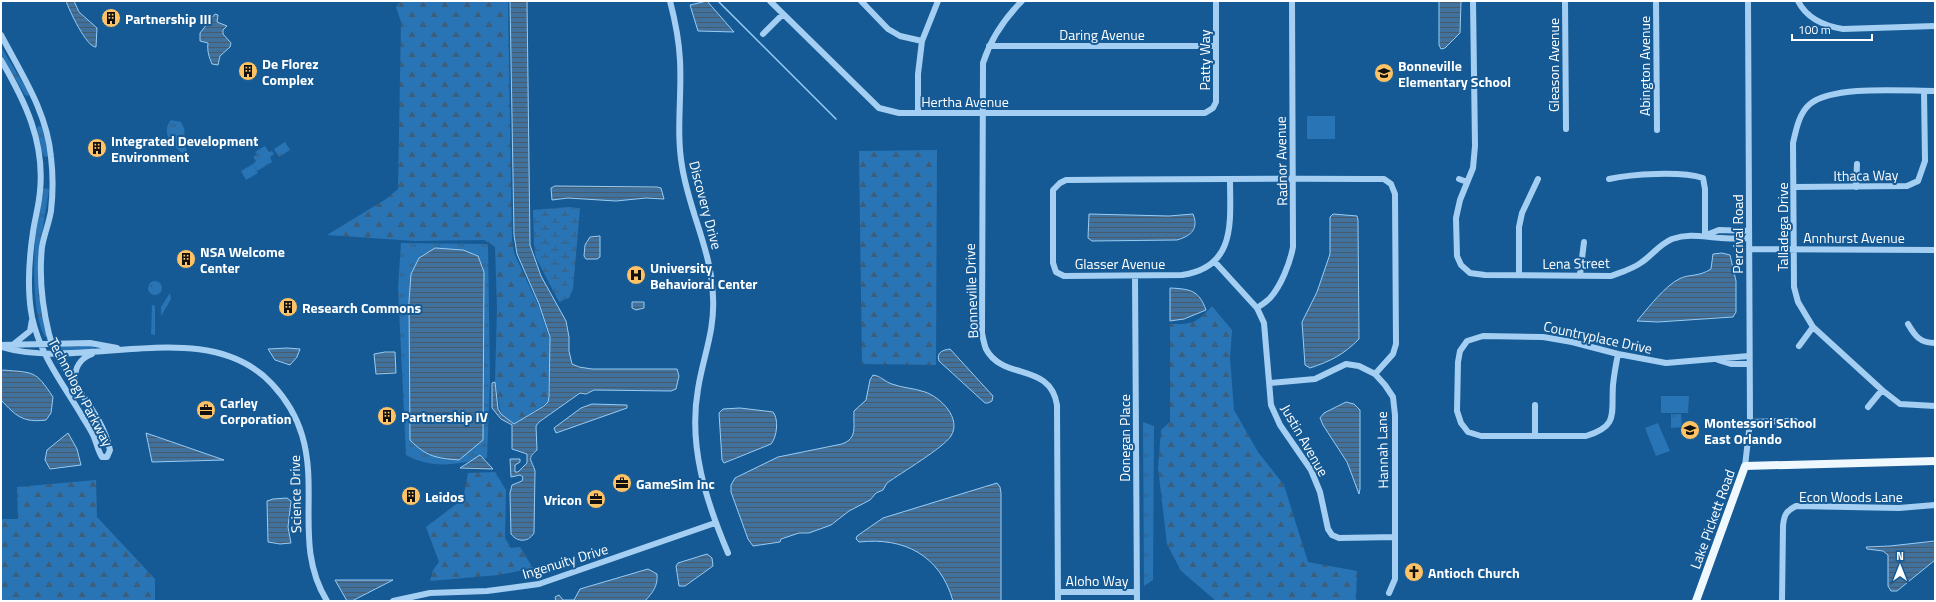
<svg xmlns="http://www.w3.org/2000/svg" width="1936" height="602" font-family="'Titillium Web',sans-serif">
	<defs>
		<pattern id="grass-tufts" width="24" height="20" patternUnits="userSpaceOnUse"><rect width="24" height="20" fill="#2874b4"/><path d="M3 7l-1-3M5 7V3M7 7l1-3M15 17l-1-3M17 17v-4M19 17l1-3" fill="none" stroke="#3c5e7b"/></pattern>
		<pattern id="forest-firs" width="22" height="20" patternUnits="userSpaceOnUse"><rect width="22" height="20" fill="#2874b4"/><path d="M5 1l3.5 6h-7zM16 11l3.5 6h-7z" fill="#3c5e7b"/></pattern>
		<pattern id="wetland-marsh" width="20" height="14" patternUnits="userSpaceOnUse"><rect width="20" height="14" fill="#2874b4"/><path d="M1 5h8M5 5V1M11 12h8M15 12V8" fill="none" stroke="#3c5e7b"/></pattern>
		<pattern id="water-rules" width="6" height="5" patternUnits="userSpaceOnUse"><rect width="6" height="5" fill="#41729d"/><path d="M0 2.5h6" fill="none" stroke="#485b6c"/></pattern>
	</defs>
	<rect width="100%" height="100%" fill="#155a95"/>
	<path fill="url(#grass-tufts)" d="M1,47L29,93L28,96L25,95L1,54Z
		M171,120L181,122L184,128L187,156C175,149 159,134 171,120Z
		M39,126L42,127L49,155L47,157L43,156L37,128Z
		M285,142L290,150L279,157L274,149Z
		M265,146L269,152L272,151L274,154L270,157L272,162L257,171L253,164L256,161L253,157L257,154L255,152Z
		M46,188L49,190C40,246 32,280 47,336L45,337C32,314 33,259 36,232C38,218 42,204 43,189Z
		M401,243L488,244L490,382L487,458C456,464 434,470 406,455L398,288Z
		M148 288a7 7 0 1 1 14 0a7 7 0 1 1-14 0Z
		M170,293L171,299L161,316V307Z
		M152,305L155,306V335L151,334Z
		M61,346H93L94,349L62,351L60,348Z
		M1671,414H1681L1682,427L1671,428Z
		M1143,422L1154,426L1153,580L1144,586Z"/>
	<path fill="url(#forest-firs)" d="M401,1H508L512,240L514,253L540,309L550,341L548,402L514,424L501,414L495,382L497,308L495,247L484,240L415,241L327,235L386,199L398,189L401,22L396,7Z
		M937,150L936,365L862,364L859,151Z
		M1212,306L1232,330L1230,358L1234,410L1258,452L1284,485L1308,562L1357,571L1356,601H1216L1181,571L1167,544L1158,468L1161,430L1170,422V324C1194,324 1195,324 1212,306Z
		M495,472L506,490L505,538L511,548L520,547L533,568L499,575L430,581L433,570L439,562L426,527L463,499L468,473Z
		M96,480L97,517L155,579V601H1V519H18L17,487Z"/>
	<path fill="url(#wetland-marsh)" d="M569,207L580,208L573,289L569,298L559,302L536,258L534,247L533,210Z"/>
	<path fill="#2874b4" d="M1307,116H1335V139H1307Z
		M253,164L258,173L246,180L241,171Z
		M1661,396H1689L1688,413H1661Z
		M1658,423L1670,451L1656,456L1645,428Z"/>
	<path fill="url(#water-rules)" stroke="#97ccf5" d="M66,1H74L79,12L97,28L96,47C87,48 69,10 66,1Z
		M510,1H527L530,245L541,276L566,321L569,337V351L572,364L579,367L592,369H677L679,376L676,389L671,391L594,390L586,394L580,393L539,422L536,426L537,450C526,459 532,460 535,471L534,533C528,543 517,542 511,534L510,493L512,485L522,481L523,477L520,475L511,477L510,459H520V462L515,465V472H518L527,463V454L512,449V425L501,419L492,408V383L495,382L498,409L501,414L514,424L544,406L548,402L549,397L550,337L539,304L517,254L514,235Z
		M707,1L734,32L698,31L690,5Z
		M1439,1H1461L1460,33L1445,48L1441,49L1439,45Z
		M215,14L218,15L217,22L227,26L223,30V34L231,43L230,47L220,56L218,65L212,64C209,57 207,51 208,43L200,41V33Z
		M555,186L657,187L661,188L664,199L646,198L616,201L568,198L552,200L551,188Z
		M1089,214L1169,216L1193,214C1199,229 1191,236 1177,240L1092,241L1088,238Z
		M1333,214L1357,216L1358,220L1359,339C1343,355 1331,361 1310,368L1305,365L1302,322L1317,292L1330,254V217Z
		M600,236V257L597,259H586L584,256L585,245L590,237Z
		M435,248L463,250L478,256L484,272L483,440L459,460C436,458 427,457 410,440L409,301L411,274L419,258Z
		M1722,253L1730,255L1736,281V312L1733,317L1658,322L1637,321C1648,308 1665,286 1679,279C1688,274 1699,277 1711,269L1713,254Z
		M1170,288C1190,289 1199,290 1206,310L1184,319L1170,321Z
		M632,302H644V308L636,310L632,308Z
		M287,348L300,349L297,357L290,365L275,360L268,349Z
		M950,349L993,396L992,401L988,403H985L939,361C936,352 943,350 950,349Z
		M385,352H395L396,373L376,374L374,354Z
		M3,370C35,373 35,370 53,397L51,413L46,420C23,423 16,416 1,400V371Z
		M873,375C881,376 885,382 892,384C902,388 914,388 925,392C940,397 962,418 951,436C943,448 901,473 887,483L883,490L876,493L870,500L849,511L831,525L809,533H799L781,539L780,542L753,546L748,539L731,492V485L735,478L778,457L842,444C858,438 853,427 854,411L866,400L870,380Z
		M1346,402L1354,404L1360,410V489L1359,494L1347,462L1323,425L1320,418L1324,413Z
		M592,404L627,405V408L556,433L554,428L581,408Z
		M740,408L773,412C779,419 777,437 771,444L724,463L722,460L719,413L723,409Z
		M68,433L77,449L81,465L50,469L45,460L47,450Z
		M146,433L224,460L152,462Z
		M480,455L493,469L460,468Z
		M997,483L1000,487L1001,493V601H953C940,555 904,537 859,542L856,539L857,536L883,518Z
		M287,498L291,501L288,527L291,543L280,544L268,542L267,501L273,499Z
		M1935,541V560L1897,591H1891L1888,586V555L1883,551L1867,549L1866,547L1890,546Z
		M707,554L712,558L713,566L685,586H679L676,566L678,563Z
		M648,569L657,574C658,586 653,592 645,601H556L555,597L559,595L563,600H574L580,589Z
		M335,580H393L352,601H347Z"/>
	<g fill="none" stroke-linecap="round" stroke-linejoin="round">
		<path stroke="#97ccf5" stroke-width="1.5" d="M718,1L836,119"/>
		<path stroke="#a5cff2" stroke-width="6" d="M670,1C675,20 679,41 680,60C682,96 676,131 682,166C689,211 712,252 713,297C715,331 703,357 698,389C688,446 706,501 728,553
			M770,1L879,108L899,113H1205L1213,108L1216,102V1
			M861,1L888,29L900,36L922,41
			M1022,1C1004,19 991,38 983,63L982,333C983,338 984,344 986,349C1003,381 1050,362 1057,405L1058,601
			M1473,1L1475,146L1473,168L1460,200L1456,218L1457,256L1461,265L1470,273L1485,275L1611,276C1622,272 1633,269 1642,262C1652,255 1660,244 1672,239C1690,233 1703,237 1721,238C1730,239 1739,238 1749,238
			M1565,1L1566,129
			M1656,1L1657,130
			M1798,1C1807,19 1824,26 1843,29L1935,26
			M763,34L783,14
			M1,35C22,75 47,112 51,157C53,174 53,194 51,211C49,223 44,235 42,247C39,275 42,305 49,334C60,377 101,407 110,450L107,457H102C98,451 97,444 94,437C91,430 86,423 82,416C63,384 40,355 32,317C27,291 29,259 33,232C35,218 39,205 40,191C45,142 25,101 1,60
			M989,46H1216
			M1935,91C1903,91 1834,85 1810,104C1799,113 1796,130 1793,143L1794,287L1798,302L1813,327L1882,390L1900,404L1935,406
			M918,113V74L922,41L938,1
			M1230,179C1230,221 1237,267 1182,275L1064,276L1056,272L1053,263V190L1060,183L1066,180C1172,179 1278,178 1384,179L1391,184L1395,194L1396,344L1393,354L1375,374
			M1459,179L1467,182
			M1609,179C1632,174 1681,171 1703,178L1705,189V235
			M1794,187L1907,186L1918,181L1925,161L1924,91
			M1856,187L1857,164
			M1706,235L1719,230L1749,231
			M1749,249L1935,250
			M1214,261L1257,308L1264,323L1271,405L1280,425L1311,470L1320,492L1328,529L1332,535L1339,538L1395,537
			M1519,275V227L1522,213L1538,179
			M1580,275L1584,242
			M1135,276L1137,601
			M1257,308C1261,305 1266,302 1270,298C1281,286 1290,263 1293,247L1292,1
			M1908,324C1915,336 1920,343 1935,343
			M15,343L30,331L32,320
			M1,345L90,343L117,348
			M1799,346L1813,327
			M1,347C84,372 206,313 272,384C286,399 296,415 302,435C319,491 294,548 327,601
			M1618,354C1616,364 1614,375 1613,385C1611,414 1619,426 1586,436H1481L1468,432L1461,423L1457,411L1458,362L1460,351L1467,341L1483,336L1543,337L1572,342L1618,354L1666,363L1749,356
			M1718,360L1731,364H1749
			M75,383C74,368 79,359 92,354
			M1270,383L1315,379L1346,364L1359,366L1375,374L1385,385L1393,397L1395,415V579L1389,593
			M1535,405V436
			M1868,407L1882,390
			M1750,422L1795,421
			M1745,466L1750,422L1748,1
			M1058,592H1137
			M393,601L430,593L487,591L539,584L715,523
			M1782,601L1783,526C1784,515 1786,511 1796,506L1899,508L1935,505"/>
		<path stroke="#eff7ff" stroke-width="8" d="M1696,601L1745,466L1935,461"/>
	</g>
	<defs>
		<symbol id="building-disc" viewBox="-11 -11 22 22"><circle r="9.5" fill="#ffc365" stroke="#155a95"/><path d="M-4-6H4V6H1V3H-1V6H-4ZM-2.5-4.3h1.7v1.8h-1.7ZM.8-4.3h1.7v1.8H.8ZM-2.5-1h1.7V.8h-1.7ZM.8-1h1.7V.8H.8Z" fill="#111"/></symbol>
		<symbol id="school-disc" viewBox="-11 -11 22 22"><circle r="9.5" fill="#ffc365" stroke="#155a95"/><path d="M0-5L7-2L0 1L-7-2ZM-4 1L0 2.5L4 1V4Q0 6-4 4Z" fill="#111"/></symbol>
		<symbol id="hospital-disc" viewBox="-11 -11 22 22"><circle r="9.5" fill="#ffc365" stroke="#155a95"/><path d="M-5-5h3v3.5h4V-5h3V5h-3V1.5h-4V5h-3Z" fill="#111"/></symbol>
		<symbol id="office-disc" viewBox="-11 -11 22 22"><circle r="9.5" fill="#ffc365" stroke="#155a95"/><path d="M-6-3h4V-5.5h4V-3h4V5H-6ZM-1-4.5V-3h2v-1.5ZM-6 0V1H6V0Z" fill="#111"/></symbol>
		<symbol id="church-disc" viewBox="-11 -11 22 22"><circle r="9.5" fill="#ffc365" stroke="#155a95"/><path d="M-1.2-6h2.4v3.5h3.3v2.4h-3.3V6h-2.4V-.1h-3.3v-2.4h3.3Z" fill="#111"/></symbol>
	</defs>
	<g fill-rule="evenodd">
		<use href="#building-disc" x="100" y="7" width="22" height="22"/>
		<use href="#building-disc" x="237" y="60" width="22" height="22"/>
		<use href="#school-disc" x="1373" y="62" width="22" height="22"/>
		<use href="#building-disc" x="86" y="137" width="22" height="22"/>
		<use href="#building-disc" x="175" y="248" width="22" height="22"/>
		<use href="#hospital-disc" x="625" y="264" width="22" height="22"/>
		<use href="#building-disc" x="277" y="296" width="22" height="22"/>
		<use href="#office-disc" x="195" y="399" width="22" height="22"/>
		<use href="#building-disc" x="376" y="405" width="22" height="22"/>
		<use href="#school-disc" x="1679" y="419" width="22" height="22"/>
		<use href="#office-disc" x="611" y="472" width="22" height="22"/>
		<use href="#building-disc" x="400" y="485" width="22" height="22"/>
		<use href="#office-disc" x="585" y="488" width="22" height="22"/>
		<use href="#church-disc" x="1403" y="561" width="22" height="22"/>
	</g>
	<g text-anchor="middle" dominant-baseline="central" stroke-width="4" stroke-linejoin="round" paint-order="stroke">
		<g font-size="14" font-weight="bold" fill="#fff" stroke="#155a95" text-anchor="start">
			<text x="125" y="18">Partnership III</text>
			<text x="262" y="63">De Florez<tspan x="262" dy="16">Complex</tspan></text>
			<text x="1398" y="65">Bonneville<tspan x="1398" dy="16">Elementary School</tspan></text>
			<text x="111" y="140">Integrated Development<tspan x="111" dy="16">Environment</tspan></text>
			<text x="200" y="251">NSA Welcome<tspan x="200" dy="16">Center</tspan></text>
			<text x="650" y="267">University<tspan x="650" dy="16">Behavioral Center</tspan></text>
			<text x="302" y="307">Research Commons</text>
			<text x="220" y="402">Carley<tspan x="220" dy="16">Corporation</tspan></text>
			<text x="401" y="416">Partnership IV</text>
			<text x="1704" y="422">Montessori School<tspan x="1704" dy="16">East Orlando</tspan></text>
			<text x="636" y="483">GameSim Inc</text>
			<text x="425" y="496">Leidos</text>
			<text x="582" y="499" text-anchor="end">Vricon</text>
			<text x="1428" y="572">Antioch Church</text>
		</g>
		<g font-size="14" fill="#fff" stroke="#155a95">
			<text x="1102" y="34">Daring Avenue</text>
			<text transform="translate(1204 60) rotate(-90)">Patty Way</text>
			<text transform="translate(1553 65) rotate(-90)">Gleason Avenue</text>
			<text transform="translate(1644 66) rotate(-90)">Abington Avenue</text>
			<text x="965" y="101">Hertha Avenue</text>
			<text transform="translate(1281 161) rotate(-91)">Radnor Avenue</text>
			<text transform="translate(1866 175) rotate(-1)">Ithaca Way</text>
			<text transform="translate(706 205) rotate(75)">Discovery Drive</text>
			<text transform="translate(1782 227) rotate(-90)">Talladega Drive</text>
			<text transform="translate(1737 234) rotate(-90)">Percival Road</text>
			<text x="1854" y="237">Annhurst Avenue</text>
			<text x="1120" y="263">Glasser Avenue</text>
			<text transform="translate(1576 263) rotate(-1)">Lena Street</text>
			<text transform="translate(971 291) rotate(-92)">Bonneville Drive</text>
			<text transform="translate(1598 337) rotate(12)">Countryplace Drive</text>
			<text transform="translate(81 392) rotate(62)">Technology Parkway</text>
			<text transform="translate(1124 438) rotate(-90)">Donegan Place</text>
			<text transform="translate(1305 440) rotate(60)">Justin Avenue</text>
			<text transform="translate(1382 450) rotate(-91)">Hannah Lane</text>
			<text transform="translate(295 494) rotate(-91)">Science Drive</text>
			<text x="1851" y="496">Econ Woods Lane</text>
			<text transform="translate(1712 519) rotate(-70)">Lake Pickett Road</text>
			<text transform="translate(565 561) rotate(-17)">Ingenuity Drive</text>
			<text x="1097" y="580">Aloho Way</text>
		</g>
	</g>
	<rect width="1936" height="602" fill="none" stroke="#ffffff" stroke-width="4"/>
	<g transform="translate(1900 566)" stroke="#155a95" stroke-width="3" paint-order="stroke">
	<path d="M0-3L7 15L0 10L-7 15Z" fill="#ffffff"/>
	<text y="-6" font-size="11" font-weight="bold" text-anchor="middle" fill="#ffffff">N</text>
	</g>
	<path d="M1792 34v6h80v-6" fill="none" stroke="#ffffff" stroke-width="2"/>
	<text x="1798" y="34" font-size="12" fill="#ffffff" stroke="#155a95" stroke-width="3" paint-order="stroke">100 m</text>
</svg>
